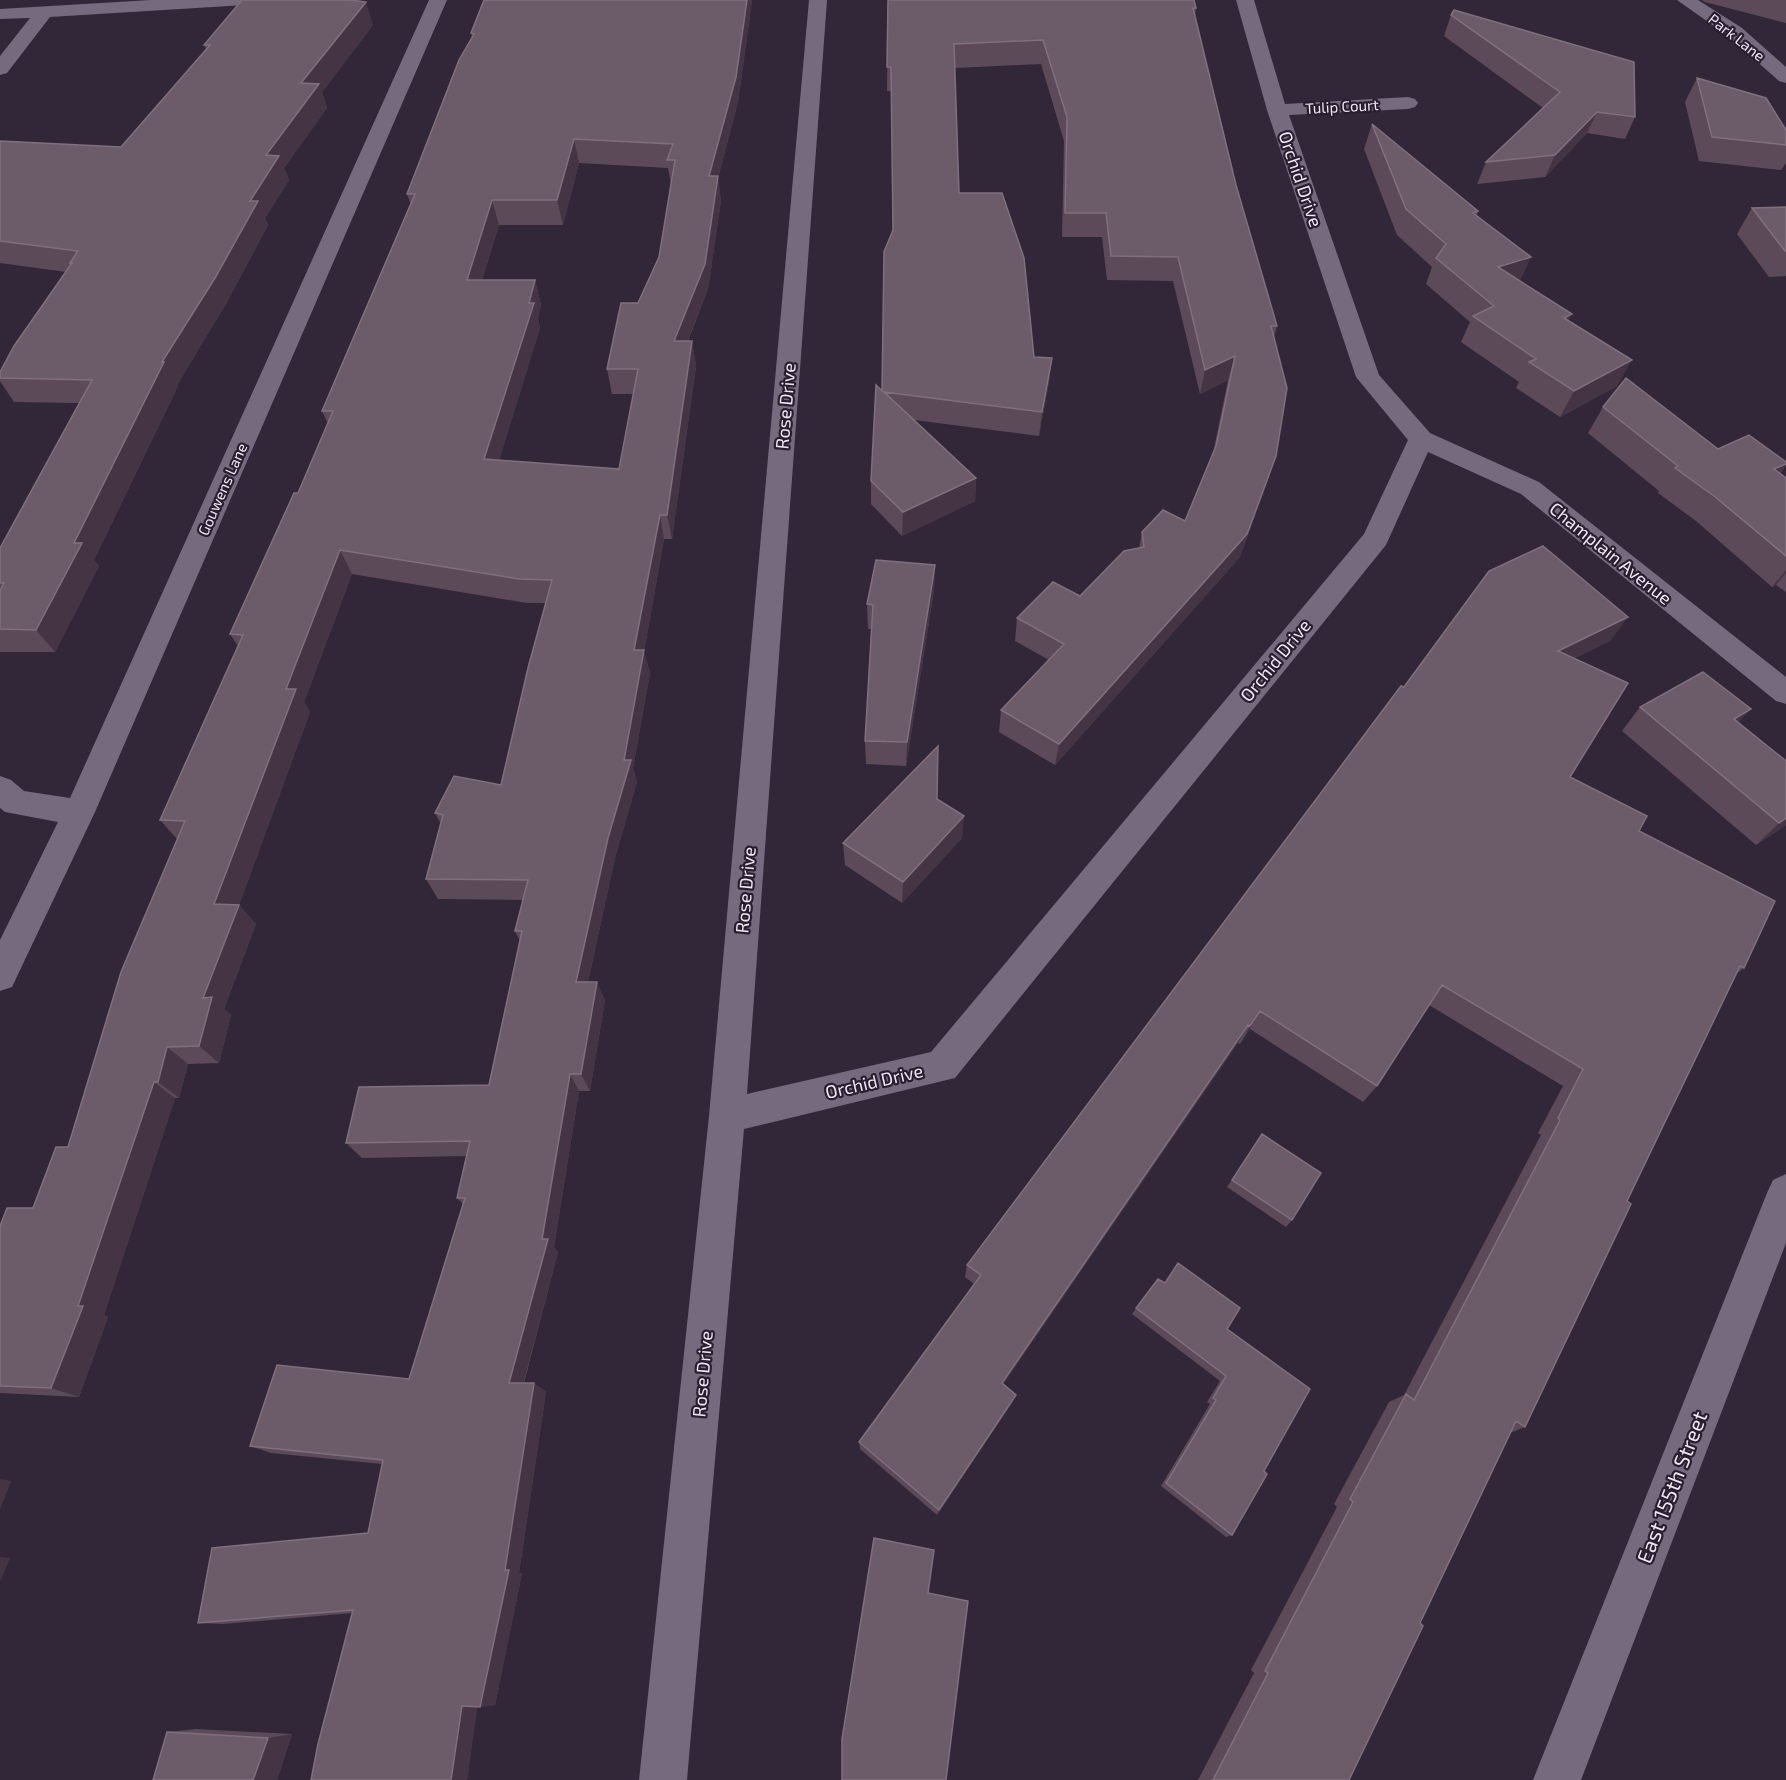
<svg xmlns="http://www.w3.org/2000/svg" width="1786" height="1780" font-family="'Exo 2',sans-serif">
	<rect width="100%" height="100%" fill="#322739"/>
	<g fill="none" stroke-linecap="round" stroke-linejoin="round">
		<path fill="#766a7e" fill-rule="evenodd" d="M151,0H254L251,4L245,5L50,17L7,73L0,75V56L30,18L0,19V9Z
			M429,0H447L95,812L12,987L0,991V940L58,822L5,812L0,808V776L11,780L24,791L70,798Z
			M809,0H827L747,1094L931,1052L1364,534L1408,440L1356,377L1267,110L1236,0H1254L1285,104L1408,97L1415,99L1418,103L1415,107L1408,109L1289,115L1379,375L1430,433L1539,482L1786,677V704L1776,701L1521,494L1428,452L1386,545L955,1078L744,1129L687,1780H639L709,1116Z
			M1677,0H1698L1742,28L1786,67V83L1779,81L1728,36Z
			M1786,1174V1243L1581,1780H1533L1767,1193L1773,1180Z"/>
	</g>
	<path fill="#5c4a58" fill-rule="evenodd" d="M484,0H752L738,102L718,178L721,201L708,289L688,341H692L696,366L672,539H664L644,652L650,673L633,768L637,782L615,858L588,982L605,1000L590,1091H579L554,1247L558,1252L524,1383H534L546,1392L519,1573H522L495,1705L477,1707L467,1780L353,1613L223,1624L198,1623L368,1533L382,1464L271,1453L250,1446L409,1379L463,1204L457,1198L466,1156L362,1158L346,1143L489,1085L520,941L515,931L523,900L438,899L426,879L441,824L435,813L501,785L546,603H527L352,574L304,702L310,712L239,905L256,924L224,1009L231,1015L219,1063L188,1064L179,1098H175L104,1315L108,1317L79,1397L0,1393V1226L33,1208L68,1147L177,839L160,820L238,646L230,634L298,493L328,424L322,411L411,205L407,194L472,37L471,33ZM579,163L668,168L671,184L659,257L607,369L612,394H634L619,469L499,460L540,328L538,318L541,305L535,280H482L499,225H563Z
		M888,0L1196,8L1195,15L1236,185L1277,326L1274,337L1268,480L1240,557L1055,765L999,732L1001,710L1049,660L1015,641L1017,618L1080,596L1139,548L1142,532L1185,521L1213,453L1228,380L1200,394L1173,281L1107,280L1102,237H1062L1064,141L1041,64L955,68L959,193L1034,357L1052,358L1049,382L1039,436L914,420L976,478L975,501L902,536L871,504V481L882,391L893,230L891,91H887Z
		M1702,0H1786V23L1705,2Z
		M362,1L373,25L322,92L327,108L284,168L289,180L265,218L268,225L227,302L177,385L178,386L94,560L99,566L55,652H0V548L79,403L14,402L0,381V372L66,272L0,263V141L121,147L206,49L204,45Z
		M1451,15L1635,117L1625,139L1587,133L1545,177L1477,184L1486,162L1543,108L1444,36Z
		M1697,78L1786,130V163L1781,170L1699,161L1685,102Z
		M1372,124L1478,211L1477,215L1520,281L1568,321L1617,386L1560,417L1516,388L1519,382L1461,342L1470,322L1426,284L1432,267L1397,235L1364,149Z
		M1786,207V276L1769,277L1737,234L1752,208Z
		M1603,407L1718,449L1786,462V465L1780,474L1786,478V592L1776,585L1772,587L1696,521L1658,493L1659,491L1588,433Z
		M935,565L934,590L906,766L866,764L865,741L872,629H868L867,604Z
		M1611,640L1575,658L1570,777L1639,831L1744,968L1736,974L1627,1201L1525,1427L1510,1433L1420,1623L1349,1780H1198L1254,1673L1251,1670L1337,1507L1334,1504L1389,1402L1404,1395L1541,1135L1538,1133L1563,1086L1429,1005L1377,1086L1363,1102L1250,1029L1240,1044L1238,1043L1003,1384L1016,1395L1012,1403L937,1515L860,1449L859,1442L974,1284L965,1277L967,1265L1404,687Z
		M1640,707L1786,761V825L1756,845L1622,731Z
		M937,799L962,838L902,903L845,865L843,843Z
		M1257,1142L1292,1220L1286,1227L1227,1187Z
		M1178,1263L1227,1329L1264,1471L1232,1535L1226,1537L1161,1486L1210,1404L1207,1402L1220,1381L1132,1314L1158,1279L1165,1283Z
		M196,1729L292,1734L277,1780H153L167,1732Z"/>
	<path fill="#453544" d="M350,0H362L361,8L366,2L373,25L322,92L327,108L284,168L289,180L265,218L268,225L227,302L177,385L178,386L94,560L99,566L55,652L36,630L74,543L162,362L250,201L266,155L301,83Z
		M747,0H752L738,102L718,178L721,201L708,289L678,365L674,341Z
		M1597,112L1587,133L1545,177L1555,155Z
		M574,139L579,163L563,225L557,200Z
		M492,200L499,225L474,305L467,280Z
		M1531,257L1519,283L1498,267Z
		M535,280L541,305L538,318L540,328L492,484L484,459Z
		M1572,314L1558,340L1564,318Z
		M692,341L696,366L672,539L667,515Z
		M1235,356L1228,380L1200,394L1205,370Z
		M1052,358L1049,382L1039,436L1042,412Z
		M1632,360L1617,386L1560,417L1574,391Z
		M1276,456L1268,480L1240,557L1055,765L1059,744Z
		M1786,464V465L1768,489L1774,469Z
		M976,478L975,501L902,536L903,512Z
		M660,515L664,539L644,652L650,673L633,768L637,782L615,858L584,1000L576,982L624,760L634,650Z
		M340,550L352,574L304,702L310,712L239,905L256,924L224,1009L231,1015L219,1063L199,1046L203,998L214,904L286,689Z
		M935,565L934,590L906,766L907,742Z
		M1786,570V573L1776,585L1772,587Z
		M1628,617L1611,640L1543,674L1558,651Z
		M1751,709L1729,733L1734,719Z
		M964,816L962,838L902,903L903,882Z
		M1786,818V825L1756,845L1779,823Z
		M597,982L605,1000L590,1091L581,1074Z
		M1260,1011L1250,1029L1240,1044L1250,1026Z
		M1248,1025L1238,1043L998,1392L1002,1383Z
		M167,1047L188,1064L179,1098L158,1082Z
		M570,1074L579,1091L554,1247L558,1252L521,1392L509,1383L542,1239Z
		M154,1082L175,1098L104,1315L108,1317L79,1397L51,1388L78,1306Z
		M534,1383L546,1392L519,1573H522L495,1705L480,1707L505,1570Z
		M1016,1395L1012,1403L937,1515L939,1510Z
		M0,1479L11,1481L0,1510Z
		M0,1557L10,1558L0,1582Z
		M478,1703L467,1780H451L462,1706Z
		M292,1734L277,1780H253L268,1738Z"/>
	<path fill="#6c5b68" stroke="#80707e" stroke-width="1.5" fill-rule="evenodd" d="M242,0H350L366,2L301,83L319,84L266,155L279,156L250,201H258L215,278L162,362H164L74,543H82L36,630L0,629V591L4,583H0V548L92,380L0,378V372L14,346L72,263H70L78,251L0,241V141L121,147L210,45H204Z
		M484,0H747L736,77L709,176H718L705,264L674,341H692L667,515H660L634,650H644L624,760H631L608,838L576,982H597L581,1074H570L542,1239H548L509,1383H534L505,1570H509L480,1707L462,1706L451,1780H311L318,1744L353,1610L198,1623L212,1548L368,1533L383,1460L250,1446L277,1365L409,1379L465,1198H457L470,1141L346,1143L359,1087L489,1085L522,931H515L528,880L426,879L443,815L435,813L454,776L501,785L528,668L552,580L519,579L340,550L286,689H296L214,904L239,905L203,998L212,997L199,1046L167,1047L158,1082H154L78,1306H83L51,1388L0,1386V1226L7,1208H33L56,1147H68L121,972L185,821L160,820L243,635L230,634L294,493H298L333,411H322L415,194H407L459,60L474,34L471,33ZM574,139L673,144L667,160H675L659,257L638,303H621L607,369H638L619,469L484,459L534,303H529L535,280H467L492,200H557Z
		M888,0H1194L1196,8H1193L1236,185L1277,326H1271L1287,388L1276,456L1247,534L1059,744L1001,710L1064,644L1017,618L1053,582L1080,596L1124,551L1144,547L1142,532L1163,510L1185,521L1216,446L1235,356L1205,370L1178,257L1111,256L1106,213H1065L1067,117L1043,40L954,44L959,193H1002L1024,258L1034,357L1052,358L1042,412L884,392L976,478L903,512L871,481L876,385L882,391L884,252L893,230L891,67H887Z
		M1454,10L1634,62L1635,117L1597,112L1555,155L1486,162L1560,92L1451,15Z
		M1697,78L1766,98L1786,130V145L1712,137Z
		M1372,124L1478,211L1473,213L1531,257L1498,267L1572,314L1564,318L1632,360L1574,391L1529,362L1536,359L1473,316L1494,306L1436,258L1446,244L1406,209Z
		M1786,207V251H1785L1752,208Z
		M1626,378L1718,449L1749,435L1786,462V464L1774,469L1786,478V556L1714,496L1675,468L1678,466L1603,407Z
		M1543,546L1628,617L1558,651L1628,683L1570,777L1647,816L1639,831L1775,901L1744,968L1740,966L1627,1201L1631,1204L1525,1427L1516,1421L1420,1623L1423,1626L1349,1780H1213L1268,1673L1265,1671L1353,1502L1350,1499L1406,1394L1414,1400L1560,1120L1558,1118L1583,1069L1442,985L1377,1086L1260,1011L1250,1026L1248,1025L1002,1383L1016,1395L939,1510L859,1442L981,1275L967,1265L1401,686L1404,687L1489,571Z
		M876,560L935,565L907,742L865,741L873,605L867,604Z
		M1703,672L1751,709L1734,719L1786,761V818L1779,823L1640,707Z
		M938,746L937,799L964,816L903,882L843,843Z
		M1262,1134L1321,1173L1292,1220L1232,1180Z
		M1178,1263L1240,1308L1227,1329L1310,1389L1264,1471L1267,1474L1232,1535L1166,1483L1216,1400L1213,1398L1226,1376L1136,1308L1158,1279L1165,1283Z
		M874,1538L934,1550L928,1593L968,1601L946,1780H842V1739Z
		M167,1732L268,1738L253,1780H153Z"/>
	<g text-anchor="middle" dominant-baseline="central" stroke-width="4.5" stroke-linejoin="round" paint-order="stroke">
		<g font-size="15" fill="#ede6f2" stroke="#281e2f">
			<text transform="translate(1737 37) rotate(38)">Park Lane</text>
			<text transform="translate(1342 106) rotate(-3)">Tulip Court</text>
			<text transform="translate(222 489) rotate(-66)">Gouwens Lane</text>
		</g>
		<g font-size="18" fill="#ede6f2" stroke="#281e2f">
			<text transform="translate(1301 179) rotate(71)">Orchid Drive</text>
			<text transform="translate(785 406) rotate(-85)">Rose Drive</text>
			<text transform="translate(1611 553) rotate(39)">Champlain Avenue</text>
			<text transform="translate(1275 660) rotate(-51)">Orchid Drive</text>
			<text transform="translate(745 890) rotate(-85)">Rose Drive</text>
			<text transform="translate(874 1081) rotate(-13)">Orchid Drive</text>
			<text transform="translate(702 1374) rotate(-85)">Rose Drive</text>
		</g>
		<g font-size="21" fill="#ede6f2" stroke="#281e2f">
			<text transform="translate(1671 1487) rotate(-69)">East 155th Street</text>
		</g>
	</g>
</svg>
